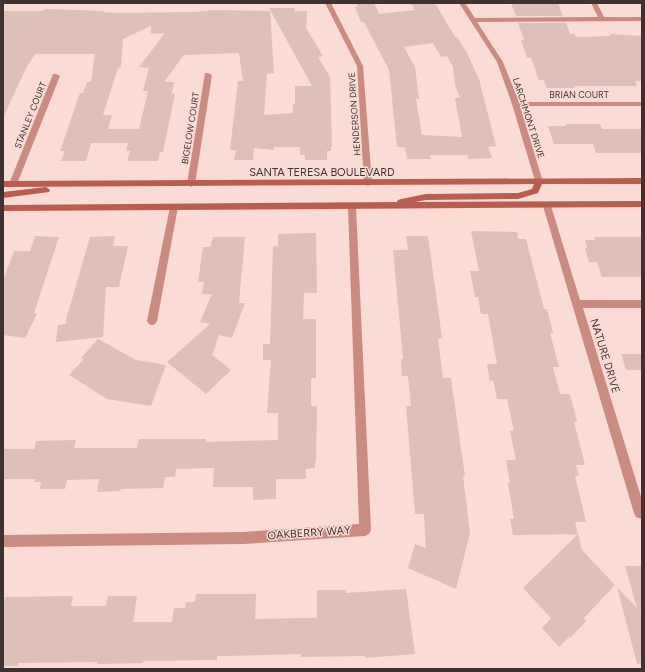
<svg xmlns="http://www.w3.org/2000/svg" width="645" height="672" font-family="Figtree,sans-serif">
	<rect width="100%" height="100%" fill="#fbdbd5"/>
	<path fill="#debfb9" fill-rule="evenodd" d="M356,3H374L379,14L415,10L411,3H435L455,37H457L467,53L479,79L496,146L488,147L492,158L468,159V155H430L431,159H407L405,147H397L389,70L364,22H361L355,7H358ZM433,43L441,57L447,56L453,67L455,85L460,98H455L462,137L422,135L416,99H419L415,67L404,47Z
		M511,3H558L563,16H516Z
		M269,8H295L294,11H307L306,28L323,56L318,57L330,77L332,147H331V151H327V160H305V155H300V147H274V150L254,148L253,160H234L236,150H230L238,81H243L239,53L184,55L164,82H174L172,93L175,94L163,152H160L158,161H127L130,151H126L128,143H91L86,161H61L65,151H60L80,93H83L87,82H91L95,54H35L26,68L3,118V11H43L45,9L104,11L103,12L116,13L193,12L208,11L209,10L270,11L274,73L267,74L264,115L293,113V104H295V86H312ZM151,26V34L165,33L139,67L149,68L143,91H148L139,129H108L112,115H103L118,68L121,67L123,39Z
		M518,23H566L570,34H574L576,37L611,36L610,34L642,36V81H635L637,86H574L575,88H547L544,80H539L531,58H527L521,40H524Z
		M566,124H600L602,129H642V153H596L593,144H554L548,126H566Z
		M471,231L517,232L518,239H526L544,309H547L553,333H550L559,367H553L560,394H570L577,422H574L585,465H576L579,476H575L586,522H575L582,550L615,585L584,618L586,621L570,638L569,637L559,647L542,628L551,618L523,588L578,534L513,535L510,519H514L508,483H510L506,460H516L510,431H514L507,399H497L493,380L490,381L487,364H497L488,314H481L478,297H475L470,271H479Z
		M316,233L317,293H304L303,319H316V378H311V406H317L316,461H315V468L306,469V479H276V499L253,500V487H213L214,468L176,469L175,477H165L163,488L121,489L120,491L97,492L99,479L67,480L65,489H40L41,482H34L35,479H3V449H34L36,441L76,440L74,448H137L139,439H206V442L278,440V413H267L271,360H263V344H270L273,246H278V234Z
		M35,236L59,237L34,313L37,314L25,338L3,335V281L14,251H30Z
		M115,236L113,246H128L119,287H106L103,337L56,342L58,325L66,324L67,313H68L90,237Z
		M406,236H428L442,338L438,339L443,378H451L465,476H463L470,533L456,589L408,568L415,544L426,548L424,514H415L406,406H411L408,376H402L401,359H403L393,250H408Z
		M213,237H245L239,303H245L232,338L219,335L212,355L231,370L206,394L167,362L210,324L200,322L212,294H202L204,282H198L203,247H210Z
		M594,237H642V277H602L597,262H589L585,248H587L585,240H595Z
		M98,339L136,360L166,365L151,406L107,399L69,375L83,360L81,358Z
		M621,354H642V370H626Z
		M625,566H642V611H640L642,613V663L637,664L617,587L637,608Z
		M406,589L415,654L365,658V656L301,657V654L222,656H217V660L143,661V663L97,664V662L18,663V666H3V606L5,597L73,596L71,606H106L108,596H137L133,622H172L174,608H185L186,602H195L196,594H256L255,619L301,618H317V590H346V593Z"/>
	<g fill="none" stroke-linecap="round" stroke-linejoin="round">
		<path fill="#ca8b80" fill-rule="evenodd" d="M325,3H331L363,66L372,183L368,186L364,183L357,66Z
			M459,3H465L475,18L598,17L591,3H597L604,17H642V21L477,22L503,62L519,102H642V106H520L543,182L542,184H536L512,104L497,62Z
			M205,73H208L212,75L195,184L191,187L187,184Z
			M53,74H56L60,76L17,184L16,186H10L9,184Z
			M547,203L551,206L580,300H642V308H583L642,500V519L636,517L634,513L543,206Z
			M174,204L178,207L157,321L155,324L152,325L149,324L147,321L170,207Z
			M352,204L356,207L371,530L369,534L365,536L243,544L3,547V535L243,532L359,524L348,207Z"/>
		<path fill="#b85d50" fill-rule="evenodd" d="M642,178V184H542L538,193L518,199L426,200L415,202L642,201V207L3,211V205L397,202L398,200L401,199L426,194L518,193L532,189L534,184L3,187V181Z
			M46,187L50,190L49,192L3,198V192Z"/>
	</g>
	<g text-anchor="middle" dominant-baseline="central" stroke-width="3" stroke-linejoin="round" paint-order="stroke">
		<g font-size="9" fill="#3f3230" stroke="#fbdbd5">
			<text x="579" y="94">BRIAN COURT</text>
			<text transform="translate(354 114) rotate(-94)">HENDERSON DRIVE</text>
			<text transform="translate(30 115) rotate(-68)">STANLEY COURT</text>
			<text transform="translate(529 118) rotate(72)">LARCHMONT DRIVE</text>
			<text transform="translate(190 128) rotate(-81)">BIGELOW COURT</text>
		</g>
		<g font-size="11" fill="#3f3230" stroke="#fbdbd5">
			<text x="322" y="172">SANTA TERESA BOULEVARD</text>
			<text transform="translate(605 356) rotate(73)">NATURE DRIVE</text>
			<text transform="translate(309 533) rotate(-4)">OAKBERRY WAY</text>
		</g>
	</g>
	<rect width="645" height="672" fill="none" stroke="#3f3230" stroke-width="8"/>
</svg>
